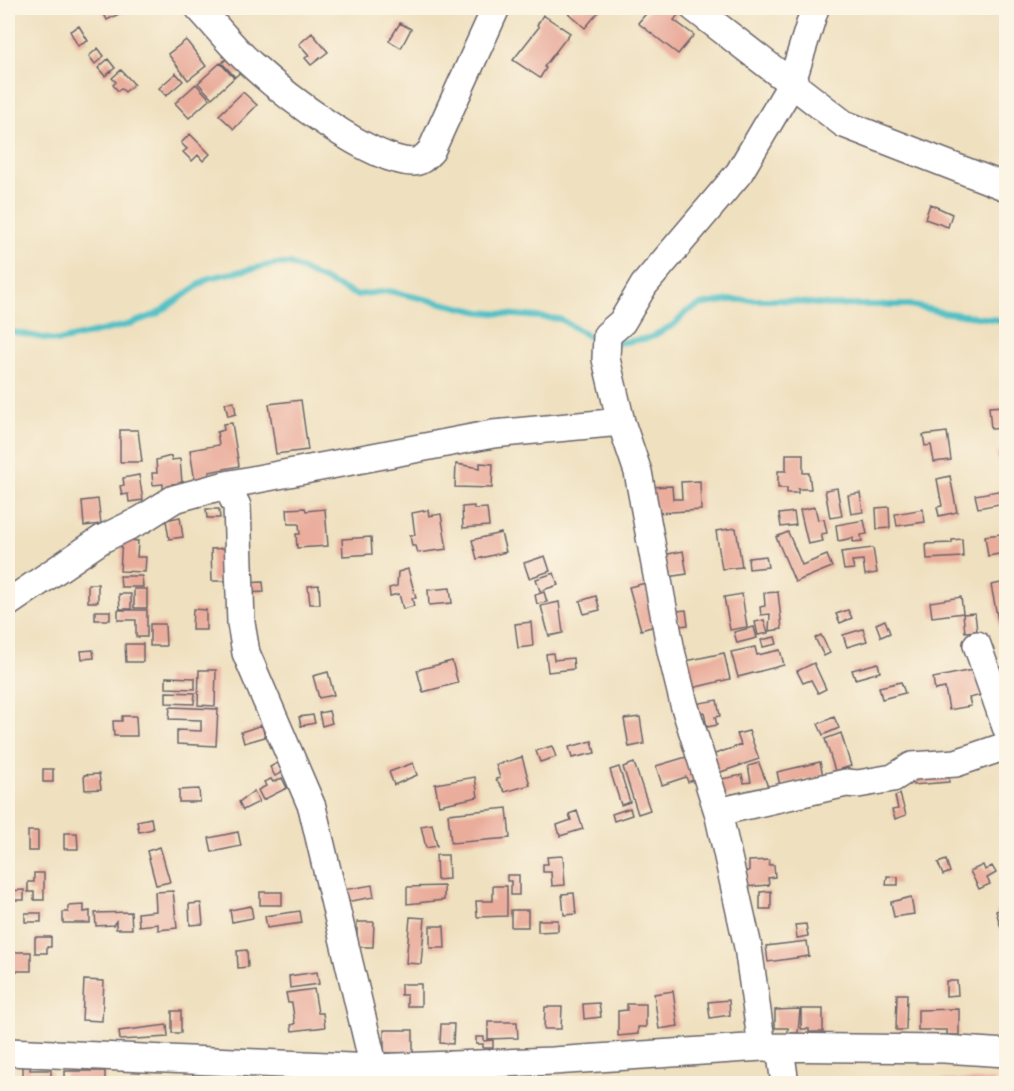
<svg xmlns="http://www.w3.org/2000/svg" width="1014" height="1091" font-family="'IM FELL English',serif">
	<rect width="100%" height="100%" fill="#fcf5e5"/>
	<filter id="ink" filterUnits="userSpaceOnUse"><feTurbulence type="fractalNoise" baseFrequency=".0167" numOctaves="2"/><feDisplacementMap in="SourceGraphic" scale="12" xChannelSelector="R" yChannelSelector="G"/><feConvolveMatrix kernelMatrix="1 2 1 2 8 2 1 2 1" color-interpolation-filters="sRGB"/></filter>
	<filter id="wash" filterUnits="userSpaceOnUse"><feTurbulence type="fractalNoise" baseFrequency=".008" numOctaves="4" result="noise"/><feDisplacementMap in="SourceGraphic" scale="24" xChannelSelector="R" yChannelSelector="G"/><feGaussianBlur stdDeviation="1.35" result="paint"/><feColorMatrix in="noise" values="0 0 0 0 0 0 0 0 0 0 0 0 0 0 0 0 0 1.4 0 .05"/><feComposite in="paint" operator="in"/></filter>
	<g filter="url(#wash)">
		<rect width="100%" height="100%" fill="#efe0bf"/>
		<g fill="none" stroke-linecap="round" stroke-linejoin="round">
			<path stroke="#51c0c6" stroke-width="6" d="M8,331L59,341L127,325L157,314L209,278L274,264H290L356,295L389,291L481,312L560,319L600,343
				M612,344L649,338L675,324L686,312L700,305L730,300H780L828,305H910L941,312L1006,321"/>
		</g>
		<g id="blocks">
			<path fill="#eaac9b" d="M101,8H130L107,20Z
				M572,8H602L585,28L568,13Z
				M651,8H671L679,14L674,20L694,35L678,54L638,23Z
				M543,15L570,33L544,67L546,68L540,78L513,60L539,27L537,25Z
				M400,23L411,29L401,48L389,41Z
				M79,26L88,41L78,46L70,31Z
				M312,33L328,52L311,65L305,58L309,55L299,44Z
				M186,40L206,66L188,80L168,54Z
				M98,48L104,56L95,64L89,56Z
				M229,56L243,70L235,77L222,63Z
				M108,59L115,68L105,76L98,68Z
				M220,63L234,78L212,98L198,83Z
				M121,70L134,84L125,92L121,88L118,91L113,85L116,82L112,78Z
				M176,73L183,81L166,96L159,88Z
				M196,84L210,99L189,118L175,103Z
				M243,92L257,105L234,129L219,115Z
				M190,134L210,154L203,161L198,155L192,161L183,152L187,149L181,143Z
				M930,204L952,214L948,227L925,219Z
				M301,400L308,450L276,454L269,404Z
				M234,402L236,414L228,416L225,403Z
				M1005,406L1006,428L991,429L989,407Z
				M232,423L239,466L209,472L210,479L195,482L190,450L219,445L217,432L224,430L223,424Z
				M120,430H138L142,462H120Z
				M947,432L951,460L934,462L931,445L925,446L923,435Z
				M1006,450V477L1001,478L996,452Z
				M786,454H803V473H809L811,489H798V493H787V488H778V471H786Z
				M171,456L172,460L180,459L182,483L172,484V488L163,489V484L153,485L152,473H157L156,460Z
				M480,463L493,464L492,488L455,487L456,464L480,468Z
				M139,475L143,500L129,502L128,494L122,495L120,486L124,485L123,478Z
				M950,476L957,512L939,516L937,507L942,506L937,479Z
				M700,481L701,510L657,513L650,487L672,486L673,499H682L681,482Z
				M837,488L842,516L830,518L825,490Z
				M1003,490L1005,503L978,508L975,495Z
				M860,493L863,512L851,514L848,495Z
				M98,499L101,524L84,526L82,501Z
				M474,506V509L487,508L489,526L463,528L462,507Z
				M815,507L818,520L824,519L827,533L821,534L823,541L808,544L800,510Z
				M889,507L890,528L877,529L876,508Z
				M305,508L306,511L325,509L328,546L297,548L296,534H300L299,524H288L287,509Z
				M206,509H219L220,518H207Z
				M923,509L925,522L897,526L895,514Z
				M428,510L429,516L441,514L447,549L418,553L416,546H412L410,535H415L412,513Z
				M794,512L796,525L781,527L779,514Z
				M180,517L183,537L169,539L166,520Z
				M864,520L867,534L861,535L862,541L853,542V538L838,541L836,525Z
				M736,528L742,567L722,569L716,531Z
				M788,532L802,565L827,555L832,567L795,582L776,537Z
				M501,533L506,552L477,559L472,540Z
				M1001,534L1004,553L988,556L985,536Z
				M371,537L372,554L343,556L342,539Z
				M122,539L138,541L137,557H146L145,572L120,571Z
				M962,539L963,557L927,559L926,544L952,543V540Z
				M227,548V581H212L211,549Z
				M873,548L877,573L865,575L863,560L852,561L854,569L844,570L841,552Z
				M683,551L687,574L667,577L663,555Z
				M545,556L550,571L529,578L524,563Z
				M766,556L768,567L749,569L748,558Z
				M408,569L416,598H412L414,606L403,609L399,594L390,596L389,588L397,586L398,572Z
				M554,573L558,585L540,591L536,579Z
				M120,576H142L143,587H121Z
				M263,582L264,592L245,593L244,583Z
				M1006,582V629L1000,631L991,585Z
				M646,583L658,625L641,630L629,587Z
				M88,584H98V602H88Z
				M319,585L320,604H310L308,586Z
				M450,588L452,603L429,605L428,590Z
				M134,589H147V608H134Z
				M544,592L547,602L537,604L535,595Z
				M778,592L782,629L769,631L770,614L761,615L760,607L765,606L764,593Z
				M119,594H131V609H120Z
				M742,594L747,627L730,630L724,597Z
				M596,596L600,610L584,614L580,601Z
				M961,597L963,613L932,617L930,602Z
				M559,602L563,633L549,636L541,606Z
				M193,609L206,610V630H192Z
				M118,610H147V637H136V620H118Z
				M686,610L688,625L680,626L677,611Z
				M848,610L852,618L840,623L836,614Z
				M95,611H110V620H95Z
				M975,613L977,631L965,632L963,614Z
				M764,620L768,633L758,635L755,622Z
				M885,620L890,633L881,637L876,624Z
				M531,622L533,646L518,648L515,624Z
				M150,624H165L166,646H150Z
				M754,627L757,638L737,643L734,632Z
				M863,629L867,641L847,647L843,635Z
				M821,635L830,653L824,656L815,638Z
				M775,637L777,644L763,647L761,640Z
				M125,644H143V662H126Z
				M755,647L757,655L780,650L784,665L738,677L731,652Z
				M93,650L94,658L82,659L81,651Z
				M553,653L554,660L573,658L574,669L548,672L546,654Z
				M724,653L730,679L692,688L686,661Z
				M452,661L458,683L423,692L417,670Z
				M814,663L826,689L818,693L811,680L803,683L797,671Z
				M878,663L880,672L855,679L852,670Z
				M977,669L982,695L969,698L971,706L949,710L945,688L935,690L933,678Z
				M199,670H216L215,706L198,705Z
				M328,672L334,695L319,698L313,676Z
				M166,677L195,678V689L166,688Z
				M901,682L905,693L882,699L879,687Z
				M166,692L195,693L194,704L166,703Z
				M717,700L720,716L715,717L717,725L707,727L704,712L696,714L694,704Z
				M170,707L218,709L216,746L177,744V730L201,731V720L169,719Z
				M329,711L332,723L322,726L319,713Z
				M313,715L315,723L301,726L299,717Z
				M122,716H136L137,736H114L113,721H122Z
				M640,717L644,744L629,747L624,719Z
				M834,717L839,728L823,735L818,724Z
				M262,725L265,737L244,743L241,732Z
				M749,731L759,759L715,774L709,756L741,745L737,734Z
				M841,733L851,766L835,771L825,739Z
				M592,741L595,753L572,758L569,747Z
				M552,746L556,757L540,762L536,751Z
				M693,755L696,779L688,782L686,777L662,785L656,766Z
				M522,757L530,785L505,792L496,779L500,778L496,765Z
				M279,762L284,772L275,776L270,767Z
				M820,762L823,776L780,786L777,772Z
				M413,763L417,775L394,785L389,772Z
				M634,763L650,810L638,814L623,767Z
				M759,763L768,787L719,797L716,780L742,775L744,783L751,782L748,766Z
				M948,764L949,782L913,785L912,766Z
				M619,767L630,802L621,805L610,770Z
				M43,769H53V782H43Z
				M99,774L101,789L85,790L84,775Z
				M475,777L478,797L439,805L435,784Z
				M282,778L287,788L263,800L258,790L266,786L264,782L271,779L273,782Z
				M199,789L200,802H179V790Z
				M254,791L259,802L243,810L239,802Z
				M900,794L906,815L895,819L892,810L898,809L895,796Z
				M507,808L510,838L451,843L448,814Z
				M630,808L632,815L614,821L612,814Z
				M577,811L583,829L560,836L557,825L571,820L569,814Z
				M151,818L153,829L139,832L137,821Z
				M432,824L437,846L426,848L421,826Z
				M28,831H38V851H28Z
				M238,832L241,846L212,852L209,838Z
				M64,833H77L78,849H64Z
				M160,847L170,882L156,885L147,851Z
				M436,855H448L449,879L437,880Z
				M563,856L565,885L552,886L551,872H543V864H548L547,857Z
				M769,860V865H774L775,877L768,878L769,885L744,887V871H749V861Z
				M946,860L950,872L943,875L938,863Z
				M983,865L985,870L992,866L996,873L987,878L990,884L979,889L970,871Z
				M34,873H44V900H34V892H28V882H34Z
				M507,875H519V895H511V881H507Z
				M887,876L898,877V885H886Z
				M372,885L374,897L346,902L343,890Z
				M444,886V900L407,904V887Z
				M493,886H507V916L477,917L476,901H493Z
				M24,890V900H8V891Z
				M173,891L177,928L158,930V924L139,926L138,913L156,911L155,892Z
				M771,891V909H760V892Z
				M260,892H282V905H260Z
				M574,893L576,914L564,915L562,894Z
				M911,897L914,914L894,917L891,902Z
				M201,903L203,924L190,925L189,904Z
				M84,905V912L90,911V923H63V912H68V906Z
				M251,906L253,918L232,922L230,910Z
				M1006,908V926L1001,928L996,911Z
				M511,910H528V927H511Z
				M300,911L302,923L267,928L265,916Z
				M131,912L132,929H116V921L113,925L96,926L95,913Z
				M25,913H41V922H25Z
				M410,917L425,918L421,964L406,963Z
				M538,920H558V931L538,932Z
				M357,922H374L373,947H357Z
				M806,924L808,936L797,938L795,925Z
				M430,926H444L445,948H430Z
				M35,937H51V947H47V953H35Z
				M807,941L809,956L768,962L766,946Z
				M247,950L248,967L238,968L237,951Z
				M8,952H31V971H8Z
				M317,972L319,984L290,988L289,976Z
				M84,980L104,981L102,1021L82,1020Z
				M946,981H957L958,995L946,996Z
				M401,984H421V1006H407V995H401Z
				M314,989L318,1013H323L325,1027L292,1031L291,1025L295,1024L292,1003H288L286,993Z
				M673,991L678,1026L659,1029L654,994Z
				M897,994H907L906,1030H896Z
				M729,1000L730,1015L710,1018L708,1002Z
				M599,1003L601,1017L584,1019L583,1004Z
				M627,1004H646V1027H638V1034L618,1036V1011L627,1010Z
				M545,1007H562L561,1029H544Z
				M800,1009L798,1033H788V1028H775V1010Z
				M801,1009H823V1032H809V1029H801Z
				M959,1009V1035H947V1030H918V1010Z
				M172,1011H181V1033H172Z
				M488,1022H517L518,1038L488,1039Z
				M441,1024H454L453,1044L440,1043Z
				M167,1025L168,1037L120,1040L119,1031Z
				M384,1030H413V1053H384Z
				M476,1037H484V1041L493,1040V1048H483V1044H476Z
				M23,1066H30V1070H51V1079H23Z
				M65,1071H105V1084L65,1082Z
				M912,1080H994V1084H912Z"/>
		</g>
	</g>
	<g filter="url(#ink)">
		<use href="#blocks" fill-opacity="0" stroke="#6a6469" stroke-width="1.5"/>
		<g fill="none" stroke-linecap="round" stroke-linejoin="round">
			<defs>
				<path id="minor" d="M199,8C217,27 233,48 252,65C285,95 368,160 412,162C421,162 425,157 431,151L496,8
					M694,8L844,124L1006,187
					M226,485L237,506L241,623L246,653L312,807L374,1068L383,1080
					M8,603L102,539L141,520L174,499L226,485L493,434L621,422
					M977,645L1006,727
					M718,812L846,783L858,784L893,778L912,766L956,763L1006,746
					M762,1047L748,947L718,812L684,704L671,651L638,472L621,422L606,359L607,335L622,322L644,285L739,173L791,85L815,8
					M780,1048L785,1084
					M8,1052L374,1068L553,1061L762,1047L944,1049L1006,1053"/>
			</defs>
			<use href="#minor" stroke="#6a6469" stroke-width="30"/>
			<use href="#minor" stroke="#fff" stroke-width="27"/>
		</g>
	</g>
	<rect width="1014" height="1091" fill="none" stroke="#fcf5e5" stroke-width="30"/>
</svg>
